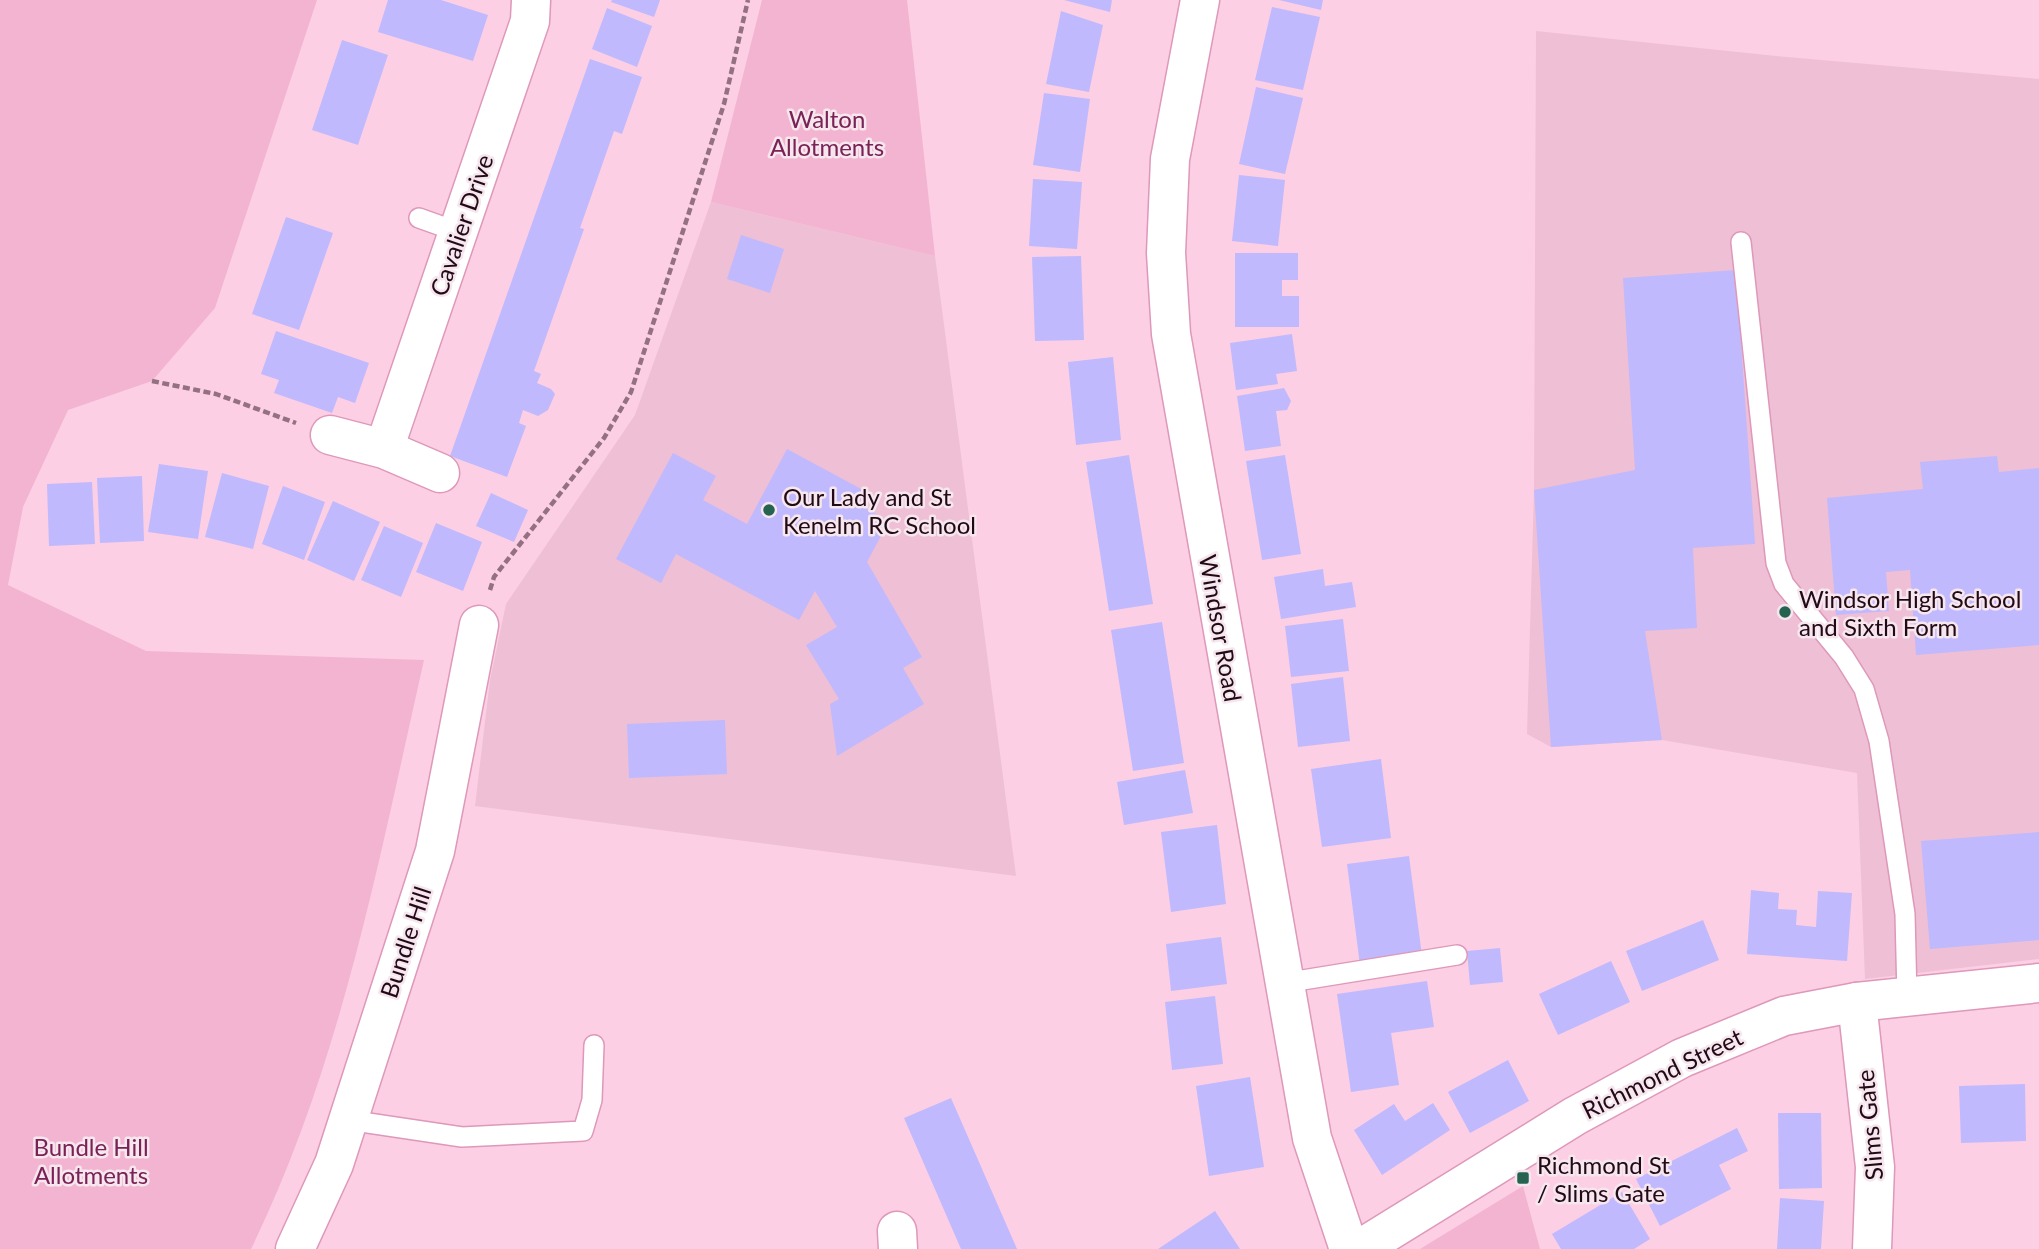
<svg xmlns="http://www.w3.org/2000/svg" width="2039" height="1249" font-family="Lato,sans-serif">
	<rect width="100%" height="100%" fill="#fccfe4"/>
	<path fill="#efbfd5" d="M1536,31L1776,56L2039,79V959L1865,979L1857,773L1662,740L1551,747L1527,734L1534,490Z
		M711,202L935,256L1016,876L475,806L490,680L506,604L635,415Z"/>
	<path fill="#f3b4d2" d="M0,0H317L215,308L152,381L68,410L23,507L8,585L146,651L424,660C379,859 341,1065 251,1249H0Z
		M762,0H907L935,256L711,202Z
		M1523,1186L1540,1249H1420Z"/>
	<path fill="#c0b9fd" d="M388,0H441L488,15L473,61L378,32Z
		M612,0H660L654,17L611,2Z
		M1064,0H1112L1110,12Z
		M1279,0H1323L1321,10Z
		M1272,7L1320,17L1303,90L1255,80Z
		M607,8L652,26L637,67L592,49Z
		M1061,11L1103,25L1089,92L1046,84Z
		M342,40L388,55L358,145L312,130Z
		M590,59L642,77L622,134L614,131L580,228L584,229L534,371L541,374L537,383L551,389L555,394L548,410L538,416L523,410L519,423L526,426L507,477L450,456Z
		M1256,87L1303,98L1285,174L1239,164Z
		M1044,93L1090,99L1080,172L1033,165Z
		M1239,175L1285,180L1278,246L1232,241Z
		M1033,179L1082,182L1077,249L1029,246Z
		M286,217L333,233L299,330L252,314Z
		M741,235L784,249L770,293L727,279Z
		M1235,253H1298V280H1282V296H1299V327H1235Z
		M1081,256L1084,340L1035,341L1032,257Z
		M1736,270L1755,544L1693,548L1697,628L1645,631L1662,740L1551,747L1534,490L1635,470L1623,278Z
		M276,331L369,363L355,403L338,397L332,413L274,393L279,380L261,374Z
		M1292,334L1297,371L1276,374L1278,384L1236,390L1230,343Z
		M1113,357L1121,440L1076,445L1068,362Z
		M1284,388L1291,401L1287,410L1276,411L1281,446L1245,451L1237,396Z
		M787,449L865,491L858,504L889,521L867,562L922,657L903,668L924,704L837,756L830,704L839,699L806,645L837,627L815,591L799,620L676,554L661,583L616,559L673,453L716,476L703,500L747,524Z
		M1129,455L1153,604L1109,611L1086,462Z
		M1285,455L1301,554L1262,560L1246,461Z
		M1997,456L1999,472L2039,468V645L1916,655L1910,570L1886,572L1889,611L1836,615L1827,498L1923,489L1920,462Z
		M159,464L208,471L198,539L148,532Z
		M222,473L269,486L253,549L205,537Z
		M142,476L144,541L100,543L97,478Z
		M92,482L95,544L49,546L47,484Z
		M283,486L325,502L304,560L262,544Z
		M491,493L528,510L514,542L476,526Z
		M333,501L380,522L354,581L307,560Z
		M436,523L482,542L463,591L416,572Z
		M384,526L423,543L401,597L361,580Z
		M1323,569L1325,586L1352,582L1356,607L1281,619L1274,577Z
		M1343,619L1349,671L1291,677L1285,626Z
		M1162,622L1184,763L1133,771L1111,630Z
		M1343,677L1350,741L1298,747L1291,684Z
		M725,720L727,774L629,778L627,724Z
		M1381,759L1391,838L1322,847L1311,769Z
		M1185,770L1193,813L1124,825L1117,782Z
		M1217,825L1226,904L1171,912L1161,832Z
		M2039,832V940L1930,949L1921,841Z
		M1409,856L1422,956L1360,965L1347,864Z
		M1751,890L1779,893L1778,909L1797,910L1796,925L1816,927L1818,891L1852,893L1847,961L1747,954Z
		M1703,920L1719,960L1642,991L1626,951Z
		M1221,937L1227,984L1171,991L1166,944Z
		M1500,948L1503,982L1470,985L1467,951Z
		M1611,961L1630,1002L1558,1035L1539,994Z
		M1427,981L1434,1027L1391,1033L1399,1085L1351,1092L1337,994Z
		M1215,996L1223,1064L1172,1070L1165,1002Z
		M1508,1060L1529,1101L1470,1133L1448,1092Z
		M1250,1077L1264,1167L1209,1176L1196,1086Z
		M2025,1084L2026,1141L1961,1143L1959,1086Z
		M951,1098L1017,1249H961L904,1118Z
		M1433,1103L1450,1130L1382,1175L1354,1130L1394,1104L1405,1121Z
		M1778,1113H1821L1822,1188L1779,1189Z
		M1737,1128L1748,1151L1719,1165L1731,1189L1660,1226L1636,1179Z
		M1622,1192L1650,1239L1634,1249H1561L1552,1234Z
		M1780,1198L1824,1201L1821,1249H1777Z
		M1215,1211L1240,1249H1158Z"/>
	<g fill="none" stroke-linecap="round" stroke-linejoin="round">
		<defs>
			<path id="service" d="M419,218L458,232
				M1741,242L1776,563L1784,584L1844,657L1864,689L1879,741L1905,914L1907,997
				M1284,983L1457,955
				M348,1120L462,1137L583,1131L592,1100L594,1045"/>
			<path id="minor" d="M1200,0L1170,159L1166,253L1171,334L1312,1138L1349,1249
				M330,435L384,449L440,473
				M384,449L530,21L531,0
				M1857,1002L1875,1167L1872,1249
				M897,1231L898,1249
				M295,1249L334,1164L435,851L479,625"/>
			<path id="tertiary" d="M1360,1249L1575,1116L1682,1058L1784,1016L1857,1002L2039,983"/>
		</defs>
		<use href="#service" stroke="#de98ba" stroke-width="22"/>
		<use href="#minor" stroke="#de98ba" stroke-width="41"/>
		<use href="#tertiary" stroke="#de98ba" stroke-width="41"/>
		<path stroke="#937082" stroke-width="4.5" stroke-dasharray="7 3.5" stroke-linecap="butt" d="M152,381L216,394L296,423
			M490,590L494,577L604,438L631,392L724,104L748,0"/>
		<use href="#service" stroke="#fff" stroke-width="19"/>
		<use href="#minor" stroke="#fff" stroke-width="38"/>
		<use href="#tertiary" stroke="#fff" stroke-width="38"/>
	</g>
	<g fill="#256350" stroke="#f6e6ed" stroke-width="2.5">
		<circle cx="769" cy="510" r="7"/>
		<circle cx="1785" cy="612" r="7"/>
		<rect x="1516" y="1171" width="14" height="14" rx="3.5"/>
	</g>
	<g text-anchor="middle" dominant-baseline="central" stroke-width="5" stroke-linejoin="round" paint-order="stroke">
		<g font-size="24" fill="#7a2155" stroke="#f6e6ed">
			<text x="827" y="118">Walton<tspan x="827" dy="28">Allotments</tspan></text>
			<text x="91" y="1146">Bundle Hill<tspan x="91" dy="28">Allotments</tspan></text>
		</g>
		<g font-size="24" fill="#210916" stroke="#f6e6ed">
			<text transform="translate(461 225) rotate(-71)">Cavalier Drive</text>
			<text transform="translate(1221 628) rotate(80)">Windsor Road</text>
			<text transform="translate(405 942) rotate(-72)">Bundle Hill</text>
			<text transform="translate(1662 1073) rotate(-26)">Richmond Street</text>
			<text transform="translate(1869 1125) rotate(-95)">Slims Gate</text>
		</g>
		<g font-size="24" fill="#210916" stroke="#f6e6ed" text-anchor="start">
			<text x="783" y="496">Our Lady and St<tspan x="783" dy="28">Kenelm RC School</tspan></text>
			<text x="1799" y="598">Windsor High School<tspan x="1799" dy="28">and Sixth Form</tspan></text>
			<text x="1537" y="1164">Richmond St<tspan x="1537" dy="28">/ Slims Gate</tspan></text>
		</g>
	</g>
</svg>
